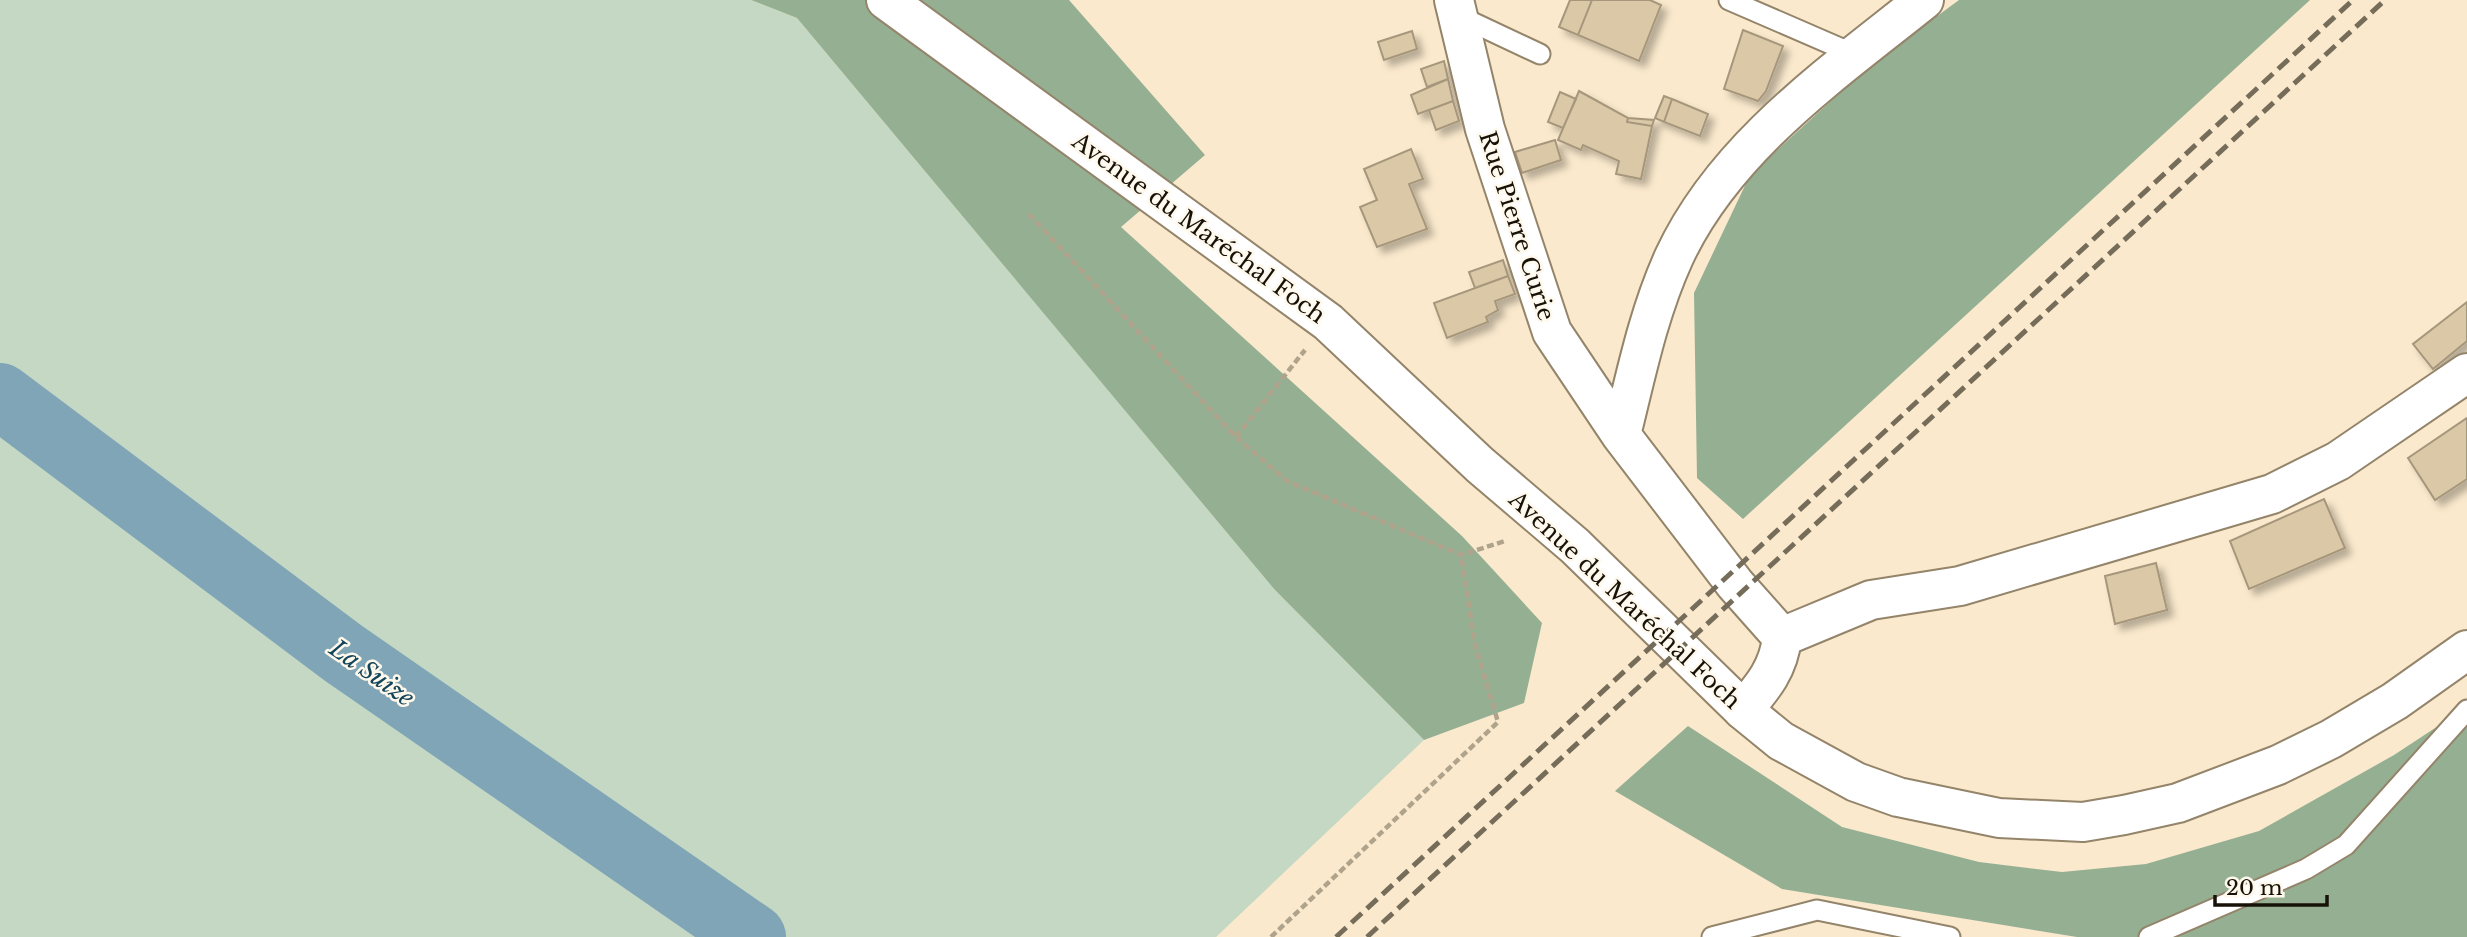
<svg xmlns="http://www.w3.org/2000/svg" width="2467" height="937" font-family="'Libre Baskerville',serif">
	<defs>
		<filter id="shadow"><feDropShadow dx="6" dy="6" stdDeviation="3.5" flood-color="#0004"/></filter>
	</defs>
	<rect width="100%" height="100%" fill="#fae9cc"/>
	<path fill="#c4d8c3" d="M0,0H751L797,18L1274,589L1424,740L1216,937H0Z"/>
	<path fill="#95af93" d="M751,0H1069L1205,155L1121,227L1462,536L1542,623L1524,703L1424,740L1274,589L797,18Z
		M1959,0H2310L1743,519L1697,478L1694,293L1750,175L1868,67Z
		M2467,707V937H2077L1782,889L1615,791L1688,726L1842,827L1979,862L2062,872L2146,864L2259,831L2394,755Z"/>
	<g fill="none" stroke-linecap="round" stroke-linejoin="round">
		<path stroke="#7fa5b7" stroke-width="66" d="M0,396L343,653L753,937"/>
	</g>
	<path fill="#dbc8a7" stroke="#a6977c" stroke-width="2" filter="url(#shadow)" d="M1570,0H1592L1578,35L1559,27Z
		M1592,0H1650L1661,5L1639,61L1578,35Z
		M1743,30L1783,46L1766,91L1758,101L1724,89Z
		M1412,31L1417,49L1384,60L1378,42Z
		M1444,61L1448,79L1427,87L1421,69Z
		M1448,79L1453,101L1418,114L1411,95Z
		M1579,91L1628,118L1627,122L1652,126L1641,179L1616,174L1619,161L1583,145L1581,150L1558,140Z
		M1560,92L1576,99L1563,128L1548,122Z
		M1664,96L1672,99L1664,122L1655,118Z
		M1672,99L1708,114L1700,136L1664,122Z
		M1453,101L1459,121L1436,130L1429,110Z
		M1628,118L1654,120L1652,126L1627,122Z
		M1555,140L1561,160L1522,173L1515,152Z
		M1411,149L1423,179L1409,184L1427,229L1377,247L1360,207L1377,200L1364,169Z
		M1503,260L1508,276L1475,288L1469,272Z
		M1508,276L1515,294L1495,301L1498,310L1486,317L1488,322L1447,338L1434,303Z
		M2467,302V341L2433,369L2413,344Z
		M2467,418V479L2435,500L2408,458Z
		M2324,499L2345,548L2249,589L2230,541Z
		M2156,563L2167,610L2115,624L2105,576Z"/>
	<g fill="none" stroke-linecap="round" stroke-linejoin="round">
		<defs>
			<path id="lane" d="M1729,0L1856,55
				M1457,15L1540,54
				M1712,937L1817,910L1950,937
				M2149,937L2306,869L2346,845L2467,710"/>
			<path id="street" d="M1454,0L1485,129L1552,332L1621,435
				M1782,637L1871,600L1960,586L2272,494L2338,461L2467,373
				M1743,710C1763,687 1779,668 1782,637L1735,584L1621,435C1636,375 1648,314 1674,257C1725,147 1833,73 1924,0"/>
			<path id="primary" d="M886,0L1328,322L1480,465L1575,546L1743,710L1781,741L1856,782L1898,797L1999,818L2083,822L2124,815L2178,803L2278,765L2331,739L2395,701L2467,650"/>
		</defs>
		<use href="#lane" stroke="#93846a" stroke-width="23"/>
		<use href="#street" stroke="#93846a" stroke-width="42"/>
		<use href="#primary" stroke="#93846a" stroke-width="42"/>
		<path stroke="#b0a38c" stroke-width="4.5" stroke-dasharray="7 3.5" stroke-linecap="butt" d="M1029,214L1236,437L1287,481L1461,555L1505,541
			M1236,437L1305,350
			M1271,937L1498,722L1475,645L1461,555"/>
		<use href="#lane" stroke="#fff" stroke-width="19"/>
		<use href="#street" stroke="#fff" stroke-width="38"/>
		<use href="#primary" stroke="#fff" stroke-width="38"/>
		<path stroke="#766c5a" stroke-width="5" stroke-dasharray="14 7" stroke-linecap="butt" d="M1336,937L2353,0
			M1367,937L2385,0"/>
	</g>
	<g text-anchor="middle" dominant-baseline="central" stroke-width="5" stroke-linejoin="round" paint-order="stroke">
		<g font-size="23" fill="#171208" stroke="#fff8ec">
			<text transform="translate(1517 226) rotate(72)">Rue Pierre Curie</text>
			<text transform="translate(1199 228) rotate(36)">Avenue du Maréchal Foch</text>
			<text transform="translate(1625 600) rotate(43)">Avenue du Maréchal Foch</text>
		</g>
		<g font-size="24" font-style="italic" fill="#124559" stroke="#fff8ec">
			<text transform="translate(372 673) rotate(35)">La Suize</text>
		</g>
	</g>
	<path d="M2215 895v10h112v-10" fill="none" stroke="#171208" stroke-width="3.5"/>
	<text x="2226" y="895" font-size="21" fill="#171208" stroke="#fff8ec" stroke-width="5" paint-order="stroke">20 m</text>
</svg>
